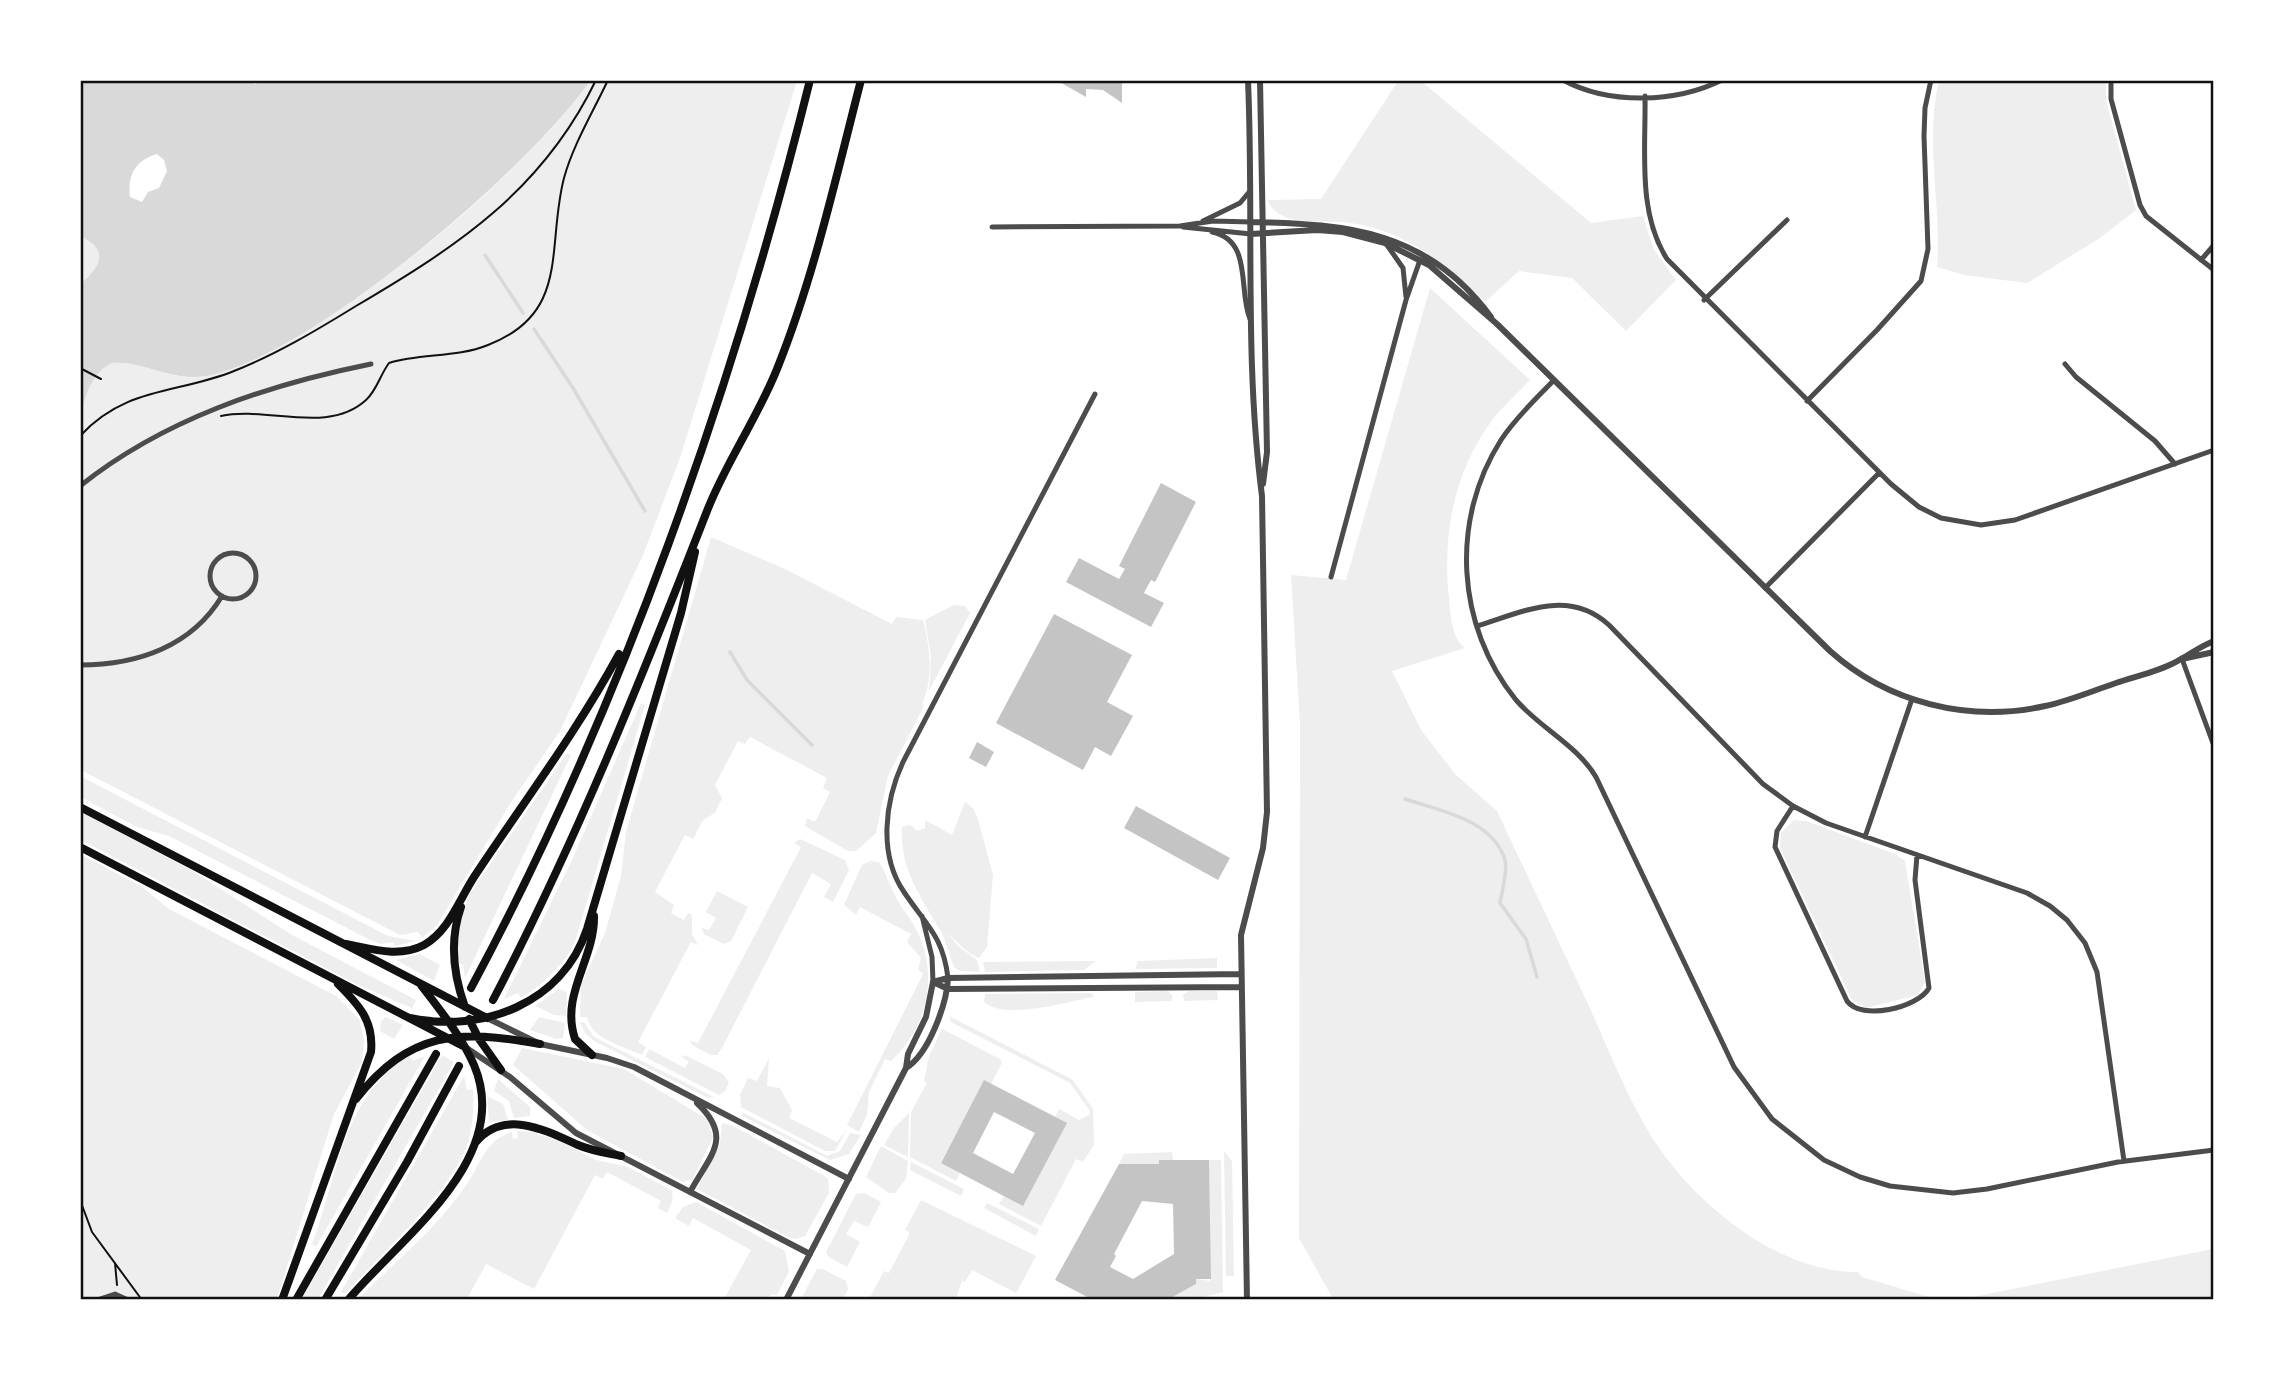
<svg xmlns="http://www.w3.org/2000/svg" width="2294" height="1380" font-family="'Roboto Condensed',sans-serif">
	<rect width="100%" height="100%" fill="#fff"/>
	<path fill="#eee" d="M590,81H797L680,458L643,555L560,731L510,804L437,925L422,938L418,932L400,935L81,770L80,411C87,392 92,373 112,363C142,360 173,383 206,376C316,352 527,173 590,81Z
		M1398,81H1421L1591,223L1643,216L1654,250L1676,280L1626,331L1572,278L1519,271L1485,302C1446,264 1408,232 1351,223C1327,219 1277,229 1268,200L1321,199Z
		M1939,81H2106V100L2136,210L2100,238L2027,283L1964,275L1937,267C1942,204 1924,143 1939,81Z
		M81,237C110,249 100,268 81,283Z
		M1430,288L1530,380C1518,393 1504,405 1493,419C1454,471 1442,535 1449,598C1450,613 1452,639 1465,648L1392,671L1421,730L1456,775L1497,811C1525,870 1553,930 1581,989C1603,1035 1621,1085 1647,1129C1687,1198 1775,1273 1858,1272L1862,1277L1936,1299H1333L1299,1238L1300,725L1291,575L1346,580Z
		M711,537L785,569L892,624L896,617L923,620C930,647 934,678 922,704L924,706L888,776L876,833L856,851H848L805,826L807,818L815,822L830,792L823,788L827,778L750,737L745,744L738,741L715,785L722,798L715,813L703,820L693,839L685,835L655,892L674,905L671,913L684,920L688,913L692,915V934L698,945L691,942L638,1042L646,1047L642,1055C623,1046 591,1039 587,1017H580L581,985L605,933L621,876L626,832Z
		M954,605L965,606L970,613L929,691L931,657L925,620Z
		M641,703L645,705L575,942C563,966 544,984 521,998L518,993L504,999L571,862Z
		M567,753L571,755L465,978L463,964H457L458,930L469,895Z
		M80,776L388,936L416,941L395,946L393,942L381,944L370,940L169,836L137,827L81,797Z
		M965,802L973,808L978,819L993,875L987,947L979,958C957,950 921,901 912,880C904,863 901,843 902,827L910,825L917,831L925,828V820L952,835Z
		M81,812L191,870L292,935L416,1000L412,1008L356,984L81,840Z
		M1794,820L1806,821L1895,854L1905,861L1925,982L1918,995L1866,1008L1852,1000L1780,848L1781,833Z
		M800,839L845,860L849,870L833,902L824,897L831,884L812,873L722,1048L717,1055H711L692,1045L690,1041L698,1043L801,847L794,843Z
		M80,854L141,886L169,909L336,996L359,1019L364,1041L362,1062L334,1114L277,1299H81Z
		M870,861L879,862C887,874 890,888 898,901C905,913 915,924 920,938C938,981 925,1030 891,1061L885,1059L869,1092L867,1115L859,1132L847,1125L923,974L918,970L921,958L907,942L911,934L860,907L856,915L844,905L862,865Z
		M717,891L748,907L731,941L724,944L705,935L701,928L709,930L716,918L706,912Z
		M917,892L958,946L977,960L980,972L960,971L954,967L943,935Z
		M419,954L440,965L434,981L396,960Z
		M1217,958V968L1135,969L1138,961Z
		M1096,961L1084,970L985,972L983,962Z
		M559,989L567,992L566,1016L554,1015L535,1006Z
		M1168,991L1172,995V1001L1135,1002V992Z
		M1189,991H1217L1218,1000L1184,1001L1183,995Z
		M1091,993L1094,997C1069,1001 1005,1021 984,1002L985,994Z
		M949,1016L1073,1080L1093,1109L1094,1145L1083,1162L1076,1159L1041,1226L999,1204L1004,1196L1023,1205L1066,1124L1055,1117L1059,1109L1079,1120L1089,1115L1090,1111L1070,1083L951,1022Z
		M386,1017L403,1025L394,1039L380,1031L381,1021Z
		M539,1017L565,1023L563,1038L556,1039L530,1030Z
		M580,1022H584L594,1037L714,1097L708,1098L594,1041L585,1033Z
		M942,1029L1000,1059L1002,1063L991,1084L984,1081L941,1162L960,1173L956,1181L910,1157L911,1112L927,1083L924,1081L929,1056Z
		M522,1048L624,1069L707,1119L713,1137L693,1179L683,1182L587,1130L513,1065Z
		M649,1049L685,1068L689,1062L682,1057L685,1055L723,1074L729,1082L725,1091L719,1095L645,1057Z
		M442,1055L454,1062L318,1299H302Z
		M409,1056L413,1061L425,1056L330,1222L316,1247L312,1244C338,1178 342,1096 409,1056Z
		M769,1058L767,1086L780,1088L792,1110L789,1118L837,1142L847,1129L835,1151H825L741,1107L740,1095L748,1078L757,1081Z
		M464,1076L467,1090L473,1089C474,1109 473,1129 466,1148C450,1191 378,1258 345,1294L341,1292Z
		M498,1079L530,1107V1116L514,1118L509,1101L494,1091Z
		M487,1096L503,1104L508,1120L489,1122Z
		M742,1112L827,1156L840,1151L850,1133L861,1135L849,1154L830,1160L742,1116Z
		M909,1113L908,1157L884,1145L894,1128Z
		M722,1123L733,1126L828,1178L829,1193L805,1236L795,1239L788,1237L697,1189L720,1144Z
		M517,1131L537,1132L538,1135L556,1139L596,1160L628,1167L671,1190C675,1199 671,1205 667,1213L658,1208L661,1201L607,1172L603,1179L595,1175L534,1289L486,1264L467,1299L357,1300C394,1263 438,1227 467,1184C481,1163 485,1140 512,1132L513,1139L518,1138Z
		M881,1146L908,1161L906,1179L895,1193H889L866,1177Z
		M1224,1151L1232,1161L1234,1276H1226Z
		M1172,1152L1173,1160H1159V1164H1119L1124,1154Z
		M1209,1160H1221L1223,1292L1196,1299L1167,1300L1196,1284V1279L1210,1281Z
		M911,1162L964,1189L961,1196L910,1170Z
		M864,1193L881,1202L868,1227L854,1221L846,1234L860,1242L847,1267L829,1257L826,1252L856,1194Z
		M921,1200L1036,1256L1016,1293L972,1270L965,1282L962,1281L956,1299H869L884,1271L889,1273L910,1233L905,1230Z
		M696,1202L785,1251L789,1271L777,1295L773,1294L765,1299H724L751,1250L693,1218L689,1226L675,1218L683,1207Z
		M987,1203L1039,1229L1036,1236L984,1208Z
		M2213,1249V1299H1962Z
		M817,1269H823L846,1281L848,1289L843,1299H801Z"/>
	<path fill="#d9d9d9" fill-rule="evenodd" d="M248,80L255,84L263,80L590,81C529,169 312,356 206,376C172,382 141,360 112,363C92,373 87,392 81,411V283C100,268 110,249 81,237V81ZM157,154L164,160L167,171L159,188L148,192L142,202L130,197C127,175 136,160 157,154Z"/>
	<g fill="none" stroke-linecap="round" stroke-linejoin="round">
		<path stroke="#d9d9d9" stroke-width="3.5" d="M485,255L523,313
			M534,329L573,388L645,511
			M730,652L747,680L812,745
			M1405,799C1440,811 1492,819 1505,860C1508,871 1502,891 1500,903L1526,939L1537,977"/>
	</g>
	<path fill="#c4c4c4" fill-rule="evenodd" d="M1056,80H1122V103L1103,90L1086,89V97Z
		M1161,483L1196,502L1155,582L1151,580L1144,593L1164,603L1151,627L1066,582L1079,558L1119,579L1125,569L1119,566Z
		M1054,614L1132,655L1107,702L1133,716L1111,756L1095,747L1083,770L996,723Z
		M977,742L994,752L986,767L969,758Z
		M1136,806L1230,858L1218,880L1124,828Z
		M984,1080L1067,1123L1023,1206L941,1163ZM994,1112L1035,1133L1013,1174L973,1153Z
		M1159,1160H1209L1211,1279H1196V1284L1167,1300H1093L1055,1280L1119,1164H1159ZM1142,1201L1173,1204L1174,1254L1133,1279L1110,1267L1116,1256L1114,1254Z"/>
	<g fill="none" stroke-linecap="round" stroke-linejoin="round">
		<path stroke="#111" stroke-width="2" d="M80,368L101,379
			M221,416C267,406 328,435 366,400C377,390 380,375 389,363C421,353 456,358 488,345C571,313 546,247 564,178C573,145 593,112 608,80
			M80,436C126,386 178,394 234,371C277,354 317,330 356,306C458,246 543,190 596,80
			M80,1200L92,1232L142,1300
			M115,1263L117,1285"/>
		<path stroke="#4c4c4c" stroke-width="5" d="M1563,80C1609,105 1676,103 1722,80
			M2111,80V99L2140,205L2146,216L2214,270
			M1645,96C1646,150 1637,212 1667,259L1891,484L1919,507L1941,518L1981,525L2015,520L2214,450
			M1203,221L1240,203L1250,191
			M992,227L1180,226L1213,221L1251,222
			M1183,227L1251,234
			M1212,232C1253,240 1238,291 1250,319
			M1387,245L1403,268L1406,297
			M2201,260L2214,245
			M1704,300L1787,220
			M2065,364L2076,377L2155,441L2175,464
			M1554,380C1536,399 1516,417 1501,440C1450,520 1456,626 1516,700C1540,728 1577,745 1596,777L1734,1067L1772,1119L1824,1160L1860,1177L1890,1186L1953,1193L1987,1189L2118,1162L2214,1150
			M1807,401L1877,330L1921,281L1928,249L1924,136L1925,108L1931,80
			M80,486C164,419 267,385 371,364
			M210 576a23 23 0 1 1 46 0a23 23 0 1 1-46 0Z
			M1331,577L1406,300L1420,260
			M1765,588L1879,473
			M1477,626C1523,612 1568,588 1609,625L1763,784L1793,806L1826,823L2027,893L2050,906L2067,920L2085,943L2097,972L2124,1161
			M2182,659L2214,746
			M80,665C138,665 192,646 222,596
			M1793,806L1777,831L1775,847L1847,1001C1861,1021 1918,1008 1929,988L1915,880L1917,855
			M1865,837L1912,699
			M922,916L932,957L933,982
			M948,978C943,936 926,925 904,892C878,854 885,801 903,762L1095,394
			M97,1300L115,1294L128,1300"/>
		<path stroke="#4c4c4c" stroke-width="6" d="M1260,80L1267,452L1263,484
			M1251,222C1349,224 1428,231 1491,317
			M1251,234L1317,230L1343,232L1385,243L1429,265L1497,324L1830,651C1888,703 1969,723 2045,706C2069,701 2092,691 2116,683C2136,676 2162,671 2181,659C2192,653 2201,646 2214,641
			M2182,659L2214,652
			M933,982L948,989L1241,987
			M933,982L948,978L1241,974
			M487,1018L540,1044L607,1058L634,1067L849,1179
			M465,1047L510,1077L576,1133L810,1254
			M906,1068L908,1054L926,1017L933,982
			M690,1192C710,1155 734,1138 697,1103
			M786,1300L906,1068C929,1054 947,1003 948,978
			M1247,1300L1241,935L1263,848L1267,812L1262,496C1244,359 1254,219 1248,80"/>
		<path stroke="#111" stroke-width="8" d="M80,807L487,1018
			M80,847L463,1046
			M461,907C449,941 453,974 465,1007
			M346,944C372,949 399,958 424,945C449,931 459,900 474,877C523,803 576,733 619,654
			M471,988C621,709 734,387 810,80
			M493,1000C576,842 642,677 707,511C726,462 757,419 777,369C814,277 836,177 861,80
			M410,1018C483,1033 562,1004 587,929L681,613L695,552
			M469,1019L479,1039L501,1070
			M592,1055L575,1039C560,994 595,959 594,916
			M356,1099C410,1031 458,1029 540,1044
			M476,1142C504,1108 547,1131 578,1145C592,1151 607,1153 621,1156
			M282,1300L371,1052C374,1021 359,1005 338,984
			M296,1300L436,1054
			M325,1300L407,1162L459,1066
			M348,1300C400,1238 514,1159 474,1065C462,1037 440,1010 421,985"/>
	</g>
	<rect width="2294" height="1380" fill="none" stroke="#ffffff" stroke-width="164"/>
	<rect x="82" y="82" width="2130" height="1216" fill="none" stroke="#111" stroke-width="2.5"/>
</svg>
